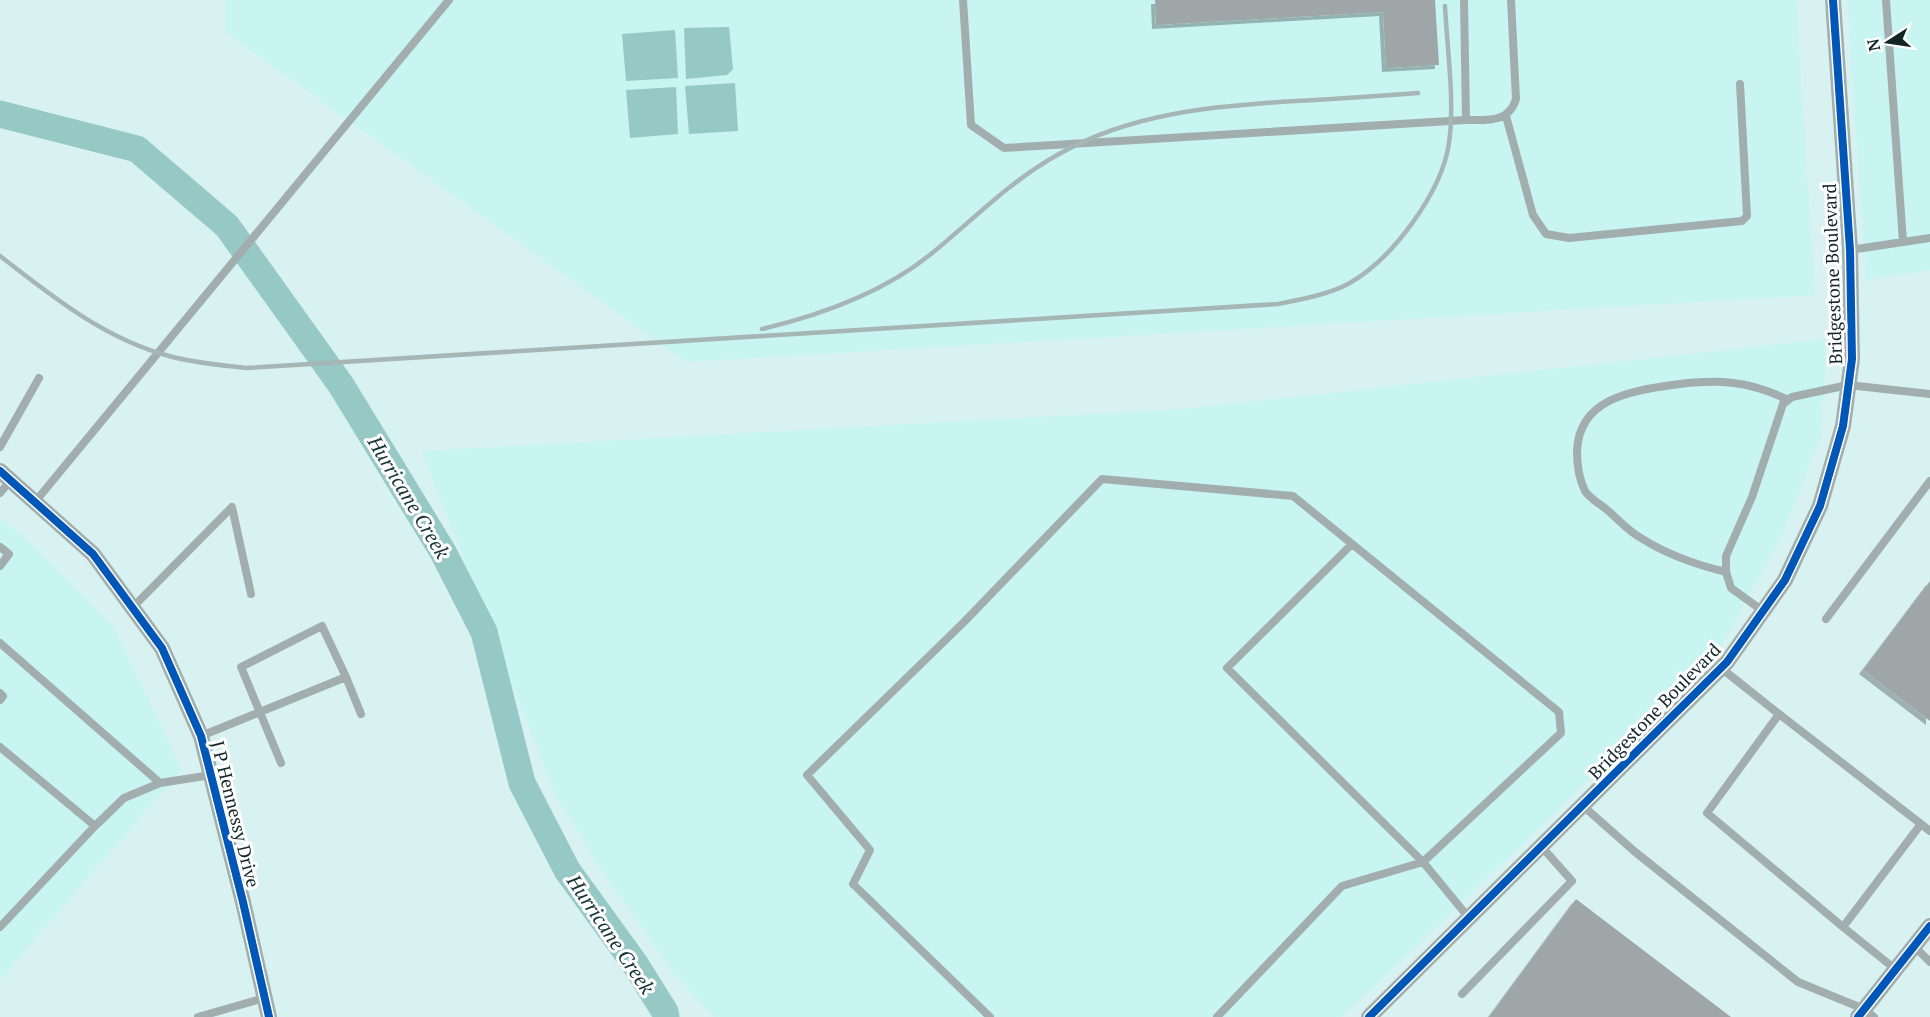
<svg xmlns="http://www.w3.org/2000/svg" width="1930" height="1017" font-family="'PT Serif',serif">
	<defs>
		<filter id="shadow"><feDropShadow dx="-4" dy="4" stdDeviation="0" flood-color="#0004"/></filter>
	</defs>
	<rect width="100%" height="100%" fill="#d7f2f0"/>
	<path fill="#c8f4f2" d="M225,0H1796L1815,295L686,362L225,32Z
		M1847,0H1930V270L1866,280Z
		M1826,339L1822,433L1783,533L1727,637L1556,812L1342,1017H714L676,977L597,863L555,794L422,451L1183,409Z
		M0,518L20,533L113,626L182,769L0,980Z"/>
	<path fill="#96c8c5" d="M729,27L733,69L727,75L686,79L684,28Z
		M675,30L678,78L626,81L622,34Z
		M735,83L738,131L689,134L685,86Z
		M676,87L678,134L630,138L626,90Z"/>
	<g fill="none" stroke-linecap="round" stroke-linejoin="round">
		<path stroke="#96c8c5" stroke-width="27" d="M0,114L137,149L227,226L341,385L443,552L484,632L522,783L567,870L635,964L665,1012L666,1017"/>
	</g>
	<path fill="#9fa6a8" filter="url(#shadow)" d="M1155,0H1435L1439,65L1386,68L1383,12L1156,25Z
		M1930,581V721L1863,670Z
		M1576,899L1731,1017H1489Z"/>
	<g fill="none" stroke-linecap="round" stroke-linejoin="round">
		<path stroke="#a1aead" stroke-width="8" d="M963,0L971,125L1004,148L1466,120L1464,0
			M1886,0L1903,242
			M1506,116L1533,215L1546,234L1569,238L1742,221L1747,216L1740,84
			M1466,120C1487,120 1509,123 1516,99L1511,0
			M1850,250L1930,238
			M0,447L39,378
			M0,493L11,480
			M35,502L449,0
			M0,547L9,554L0,566
			M1726,572C1697,565 1666,554 1641,538C1628,531 1617,518 1606,509C1600,504 1589,498 1585,491C1579,479 1577,464 1577,451C1579,399 1630,391 1672,385C1716,379 1748,380 1788,400
			M132,608L232,507L251,594
			M1763,611L1731,588L1726,572V556L1752,497L1783,404L1792,397L1848,385L1930,394
			M1826,619L1930,481
			M0,643L160,783
			M1721,668L1779,714
			M346,677L361,714
			M0,693L3,696L0,700
			M201,736L346,677L322,626L241,667L281,763
			M0,747L95,826
			M1582,805L1634,851L1798,982L1864,1009L1874,1017
			M0,927L95,826L124,798L160,783L211,775
			M1843,927L1707,813L1779,714L1921,824
			M1914,946L1930,962
			M1895,969L1843,927L1921,824L1930,831
			M1462,994L1572,881L1541,846
			M198,1017L264,998
			M990,1017L853,884L870,850L807,775L964,622L1102,479L1293,496L1559,712L1561,733L1423,862L1469,918
			M1217,1017L1342,886L1423,862L1227,668L1352,544"/>
		<path stroke="#a1aead" stroke-width="16" d="M0,471L93,554L162,648L201,736L243,902L269,1017
			M1369,1017L1727,662L1785,580L1820,506L1843,426L1852,359L1850,250L1833,0
			M1858,1017L1930,926"/>
		<path stroke="#a6b6b5" stroke-width="4.5" d="M0,256C52,296 104,339 169,356C194,363 220,365 246,368L1278,304C1302,299 1327,295 1348,284C1392,260 1442,192 1449,143C1455,101 1447,48 1445,6
			M762,329C821,315 883,293 931,254C973,220 1010,181 1059,154C1131,113 1214,106 1296,101C1336,99 1377,96 1418,93"/>
		<defs>
			<path id="cycleway" d="M0,471L93,554L162,648L201,736L243,902L269,1017
				M1369,1017L1727,662L1785,580L1820,506L1843,426L1852,359L1850,250L1833,0
				M1858,1017L1930,926"/>
		</defs>
		<use href="#cycleway" stroke="#fff" stroke-width="11"/>
		<use href="#cycleway" stroke="#0057b8" stroke-width="8"/>
	</g>
	<g text-anchor="middle" dominant-baseline="central" stroke-width="6" stroke-linejoin="round" paint-order="stroke">
		<g font-size="18" fill="#132626" stroke="#fff">
			<text transform="translate(1832 274) rotate(-92)">Bridgestone Boulevard</text>
			<text transform="translate(1654 711) rotate(-46)">Bridgestone Boulevard</text>
			<text transform="translate(236 814) rotate(76)">J P Hennessy Drive</text>
		</g>
		<g font-size="20" font-style="italic" fill="#173635" stroke="#fff">
			<text transform="translate(409 497) rotate(59)">Hurricane Creek</text>
			<text transform="translate(611 934) rotate(56)">Hurricane Creek</text>
		</g>
	</g>
	<g transform="translate(1888 42) rotate(258)" stroke="#ffffff" stroke-width="4.5" paint-order="stroke">
	<path d="M0-4.5L10 22L0 15L-10 22Z" fill="#132626"/>
	<text y="-9" font-size="16" font-weight="bold" text-anchor="middle" fill="#132626">N</text>
	</g>
</svg>
